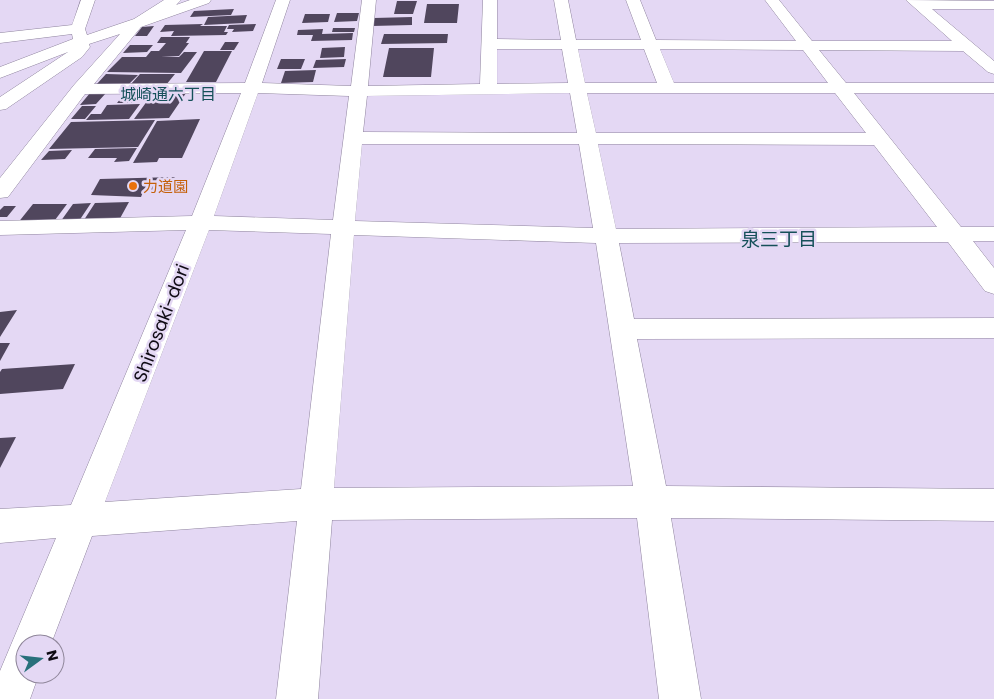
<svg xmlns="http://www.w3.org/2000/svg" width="994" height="699" font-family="Poppins,'Noto Sans JP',sans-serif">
	<rect width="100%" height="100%" fill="#e4d8f4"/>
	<path fill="#50465d" d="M397,1H417L413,14H394Z
		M427,4H459L457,23H424Z
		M234,9L231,15L190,17L194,11Z
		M337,13H359L357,21L334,22Z
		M305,14H330L328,22L302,23Z
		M247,15L244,23L204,25L208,17Z
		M412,17V25L372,26L374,18Z
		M203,24L200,26H227L224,32H228L226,35L171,36L174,31L160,32L165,25Z
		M256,24L253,31L232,32L234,29H227L229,25Z
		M154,26L147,36H135L142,27Z
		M333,28H355L354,32H332Z
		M323,29L322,34L353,33L352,40L311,41L313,35H297L298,30Z
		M384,34H448L447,43L381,44Z
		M161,37H190L186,43H173H189L179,56H161L179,57L184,52H197L181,73L107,72L122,57H146L151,51H159L166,43H157Z
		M225,42H239L234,50H220Z
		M130,45H153L147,52L123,53Z
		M345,47L344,57L320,58L322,48Z
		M389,48H434L431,77H383Z
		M204,51H232L216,82H186Z
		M281,59H305L301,69H277Z
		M346,59L344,67L313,68L316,60Z
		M316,70L313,82L281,83L285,71Z
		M106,74L138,75L128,85H96Z
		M140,74H175L166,85L131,84Z
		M126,92H143L134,103H117Z
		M90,93H106L96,104L80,105Z
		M153,93H186L169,118L134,119Z
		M140,104L129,119L86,120L91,114H101L107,105Z
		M82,106H96L85,119H71Z
		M200,119L182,158H159L157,162L133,163L157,121Z
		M155,120L138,147L49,149L71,122Z
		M137,148L129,161L114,162L117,158H88L95,149Z
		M72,150L65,159L41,160L49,151Z
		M175,177L167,192H143L141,197L91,195L100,179Z
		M129,202L118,222L82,223L95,203Z
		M91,203L77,224L58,225L73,204Z
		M33,204H67L52,224H17Z
		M4,206H16L7,217H0V210Z
		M17,310L0,337V312Z
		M0,343H10L0,361Z
		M75,364L63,389L0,394V372L2,369Z
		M16,437L0,468V438Z"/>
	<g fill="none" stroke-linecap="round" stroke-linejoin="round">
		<defs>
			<path id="minor" d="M81,0H95L85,29L87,35L134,19L164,0H181L176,5L190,0H211L209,3L141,27L94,84L245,83L276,0H290L262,83L351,86L362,0H376L368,86L480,84L483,0H497V39L561,40L554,0H568L576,40H641L626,0H640L656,40L796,41L765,0H779L812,41H952L906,0L994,1V9H932L994,61V74L988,72L963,51L819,50L846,83H994V93H854L961,227H994V241H973L994,268V294L985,291L948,242L619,243L634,319L994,318V338L637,339L666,486L994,489V521L671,518L701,699H659L637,518L332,520L318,699H276L297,521L92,536L51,644H25V674H39L30,699H0V671L56,538L0,543V509L71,505L186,230L0,235V221L192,216L241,93L85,94L8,197L0,198V178L74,85L120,34L89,44L90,47L82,57L6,109L0,110V97L68,52L0,78V67L73,39L72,34L0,43V33L72,25ZM497,49H562L568,83L497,84ZM578,49H644L657,83H585ZM660,49L803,50L828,83H674ZM258,93L349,96L333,220L214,216ZM570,93L577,133L363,132L367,96ZM587,93H835L866,133H596ZM362,144H579L593,228L355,221ZM598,144L874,145L937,227L616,229ZM209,230L331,234L301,489L105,502ZM354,235L596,243L633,486L334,488Z"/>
		</defs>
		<use href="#minor" stroke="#8f849e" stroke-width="1"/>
		<use href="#minor" fill="#fff" fill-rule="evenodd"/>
	</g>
	<circle fill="#e8710a" stroke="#e4d8f4" stroke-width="2" cx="133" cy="186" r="5"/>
	<g text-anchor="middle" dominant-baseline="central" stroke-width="5" stroke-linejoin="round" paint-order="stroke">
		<g font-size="15" fill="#c56008" stroke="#e4d8f4" text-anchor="start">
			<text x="143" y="186">力道園</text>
		</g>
		<g font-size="16" fill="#155059" stroke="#e4d8f4">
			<text x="168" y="94">城崎通六丁目</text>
		</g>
		<g font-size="18" fill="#0f0b14" stroke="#e4d8f4">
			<text transform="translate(161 323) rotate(-69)">Shirosaki-dori</text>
		</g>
		<g font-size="19" fill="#155059" stroke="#e4d8f4">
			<text x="779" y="239">泉三丁目</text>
		</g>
	</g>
	<g transform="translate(40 659) rotate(75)"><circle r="24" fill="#e4d8f4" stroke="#8f869a"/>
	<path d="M0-4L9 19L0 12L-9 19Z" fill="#28707b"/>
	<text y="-8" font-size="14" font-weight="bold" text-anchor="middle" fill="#0f0b14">N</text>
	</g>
</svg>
